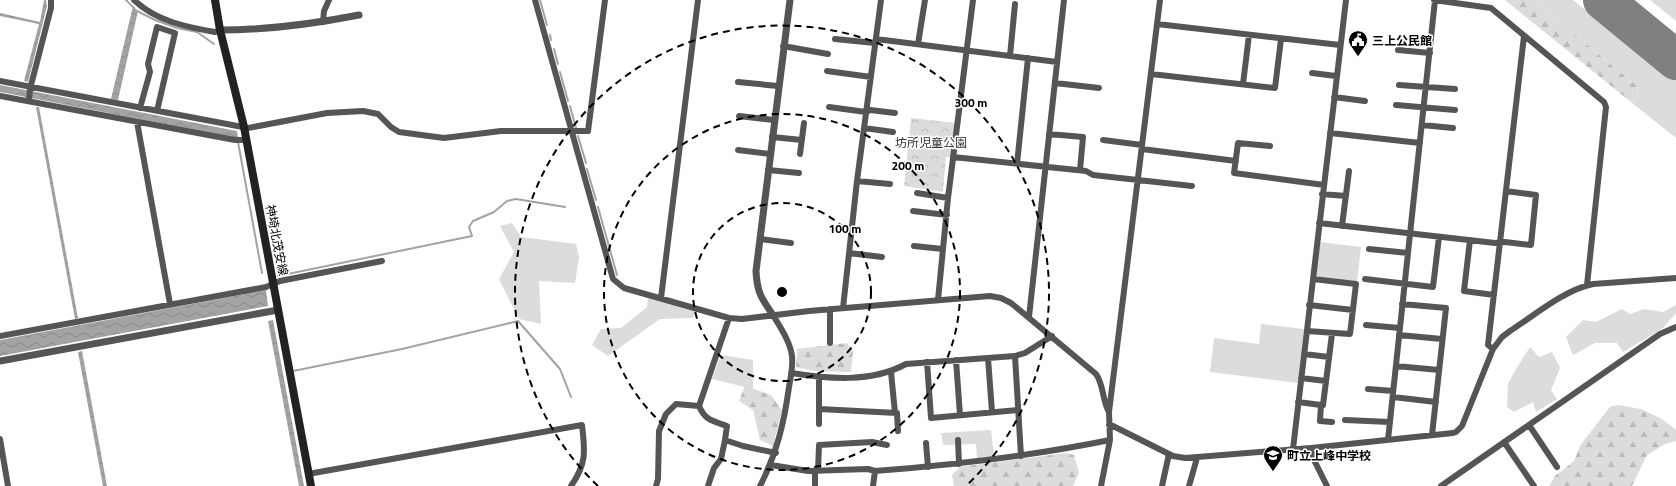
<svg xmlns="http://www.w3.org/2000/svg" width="1676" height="486" font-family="'Titillium Web','Noto Sans JP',sans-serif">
	<defs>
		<pattern id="forest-firs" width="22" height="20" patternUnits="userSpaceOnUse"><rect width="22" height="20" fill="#dcdcdc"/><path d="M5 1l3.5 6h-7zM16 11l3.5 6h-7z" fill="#bbb"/></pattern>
		<pattern id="park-crowns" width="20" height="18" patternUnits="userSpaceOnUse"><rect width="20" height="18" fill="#dcdcdc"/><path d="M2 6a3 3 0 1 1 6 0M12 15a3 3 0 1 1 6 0" fill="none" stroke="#bbb"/></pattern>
		<pattern id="water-waves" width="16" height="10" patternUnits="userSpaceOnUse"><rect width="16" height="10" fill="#a3a3a3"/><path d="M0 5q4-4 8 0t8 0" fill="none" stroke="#8b8b8b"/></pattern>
	</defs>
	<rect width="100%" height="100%" fill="#fff"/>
	<path fill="#dcdcdc" d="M1533,0H1573L1666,75L1672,70L1676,73V138L1631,102L1638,98L1637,86Z
		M1650,0H1676V21Z
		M512,223L521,237L576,244L579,257L575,283L539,281L541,324L519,319L499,279L514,252L500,226Z
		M1319,242L1361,247L1357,282L1315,277Z
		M648,298L695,312L693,318L660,319L608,356L592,345L601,329L621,328L647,307Z
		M1676,305V313L1662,329L1623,352L1617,343H1595L1573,355L1566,337L1583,320L1596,322L1622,309L1630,314L1644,309L1663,312Z
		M1261,324L1304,329L1298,383L1210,372L1214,338L1259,344Z
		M1530,347L1539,357L1552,352L1560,368L1551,390L1557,399L1536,412L1533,402L1514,412L1507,407L1508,384L1516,369Z
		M721,355L753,360V389L712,379Z
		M991,430L994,457L977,458L976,444L943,445L941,433Z"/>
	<path fill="url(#forest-firs)" d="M1505,0H1533L1637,86L1638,98L1631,102Z
		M847,343L853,351L851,372L814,371L796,367L797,349Z
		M745,386L771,395L782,410L773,446L760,440L753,410L739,401Z
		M1618,405L1641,409L1662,419L1676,430V441L1665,444L1647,455L1632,486H1549L1555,476L1574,461L1581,444L1610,407Z
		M1066,453L1074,455L1079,473L1073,486H954L952,475L960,467Z"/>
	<path fill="url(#park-crowns)" d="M911,118L955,123L951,157H946L943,192L904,186Z"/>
	<path fill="url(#water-waves)" d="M44,0H46L47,6L28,82L24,81L39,24L0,16V13L40,22Z
		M133,6L138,11L118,100L111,99Z
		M0,85L237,131L238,138L0,92Z
		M36,107H39L78,318L75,319Z
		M266,290L268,306L0,356V340Z
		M273,320L304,486H299L268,321Z
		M82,351L107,486H103L78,352Z"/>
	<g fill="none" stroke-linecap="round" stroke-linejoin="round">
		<path stroke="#a3a3a3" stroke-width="2" d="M126,0L134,8
			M540,0L547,25
			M137,11L155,20L177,28L197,32L214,44
			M550,35L551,40
			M554,49L558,64
			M560,72L568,101
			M570,106L576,128
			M578,136L586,163
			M238,142L262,273
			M587,169L596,200
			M598,207L617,275
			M278,276L472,236L469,227L473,221L494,212L507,201L516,199L565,207
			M293,371L402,349L518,321L560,369L571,397"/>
		<path stroke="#808080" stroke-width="16" d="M1614,9L1622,0"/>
		<path stroke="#808080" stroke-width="40" d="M1603,0L1676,60"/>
		<path stroke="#555" stroke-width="6" d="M134,0C156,21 186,27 215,32L220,30
			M535,0L613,279L624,288L729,318L742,319L809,311L990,296L1001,298L1011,303L1096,374C1104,385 1102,400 1109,412
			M1434,0L1491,8L1604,102L1606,107L1587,285
			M323,22L324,11L329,0
			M1157,24L1340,45
			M835,39L875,43
			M876,39L1057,62
			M918,44L925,0
			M783,46L828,54
			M1398,50L1430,53
			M1010,56L1015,4
			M827,71L871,77
			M1312,73L1336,76
			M1151,74L1275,88L1281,39
			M0,81L248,128L327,113L363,111L378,114L391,127L399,132L444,138L501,131H588L605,0
			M738,82L778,86
			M1055,83L1099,88
			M1243,84L1249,35
			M1399,85L1455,89
			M0,96L235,140H246
			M1334,97L1365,101
			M29,101L30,89L51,8V0
			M1396,105L1455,110
			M829,107L866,112L870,110L895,113
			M140,108L150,72L148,64L157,27L175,33L157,111
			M739,116L774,120
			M137,122L170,304
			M1422,125L1453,128
			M864,128L893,132
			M1330,133L1420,143
			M1049,134L1083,137L1080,170
			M772,137L802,140
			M1103,140L1142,145
			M1270,146L1238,143L1234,173L1324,185
			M1142,149L1236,161
			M738,150L770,154
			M800,154L804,123
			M953,157L1086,171L1093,175L1192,186
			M1017,164L1028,58
			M768,170L799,173
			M857,181L890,184
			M917,193L948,198
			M1322,194L1346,196
			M913,211L947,215
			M1319,223L1495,243L1505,242L1531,245L1536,195L1506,191
			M1342,226L1349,171
			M760,239L791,243
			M1470,240L1464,291L1494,295
			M914,246L943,249
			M1369,249L1408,253
			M849,253L882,257
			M1365,279L1433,287L1439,237
			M661,298L698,0
			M938,300L948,198L973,0
			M1402,304L1446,308L1432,435
			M1309,305L1353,310
			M843,308L857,181L881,0
			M830,309V343
			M1029,317L1064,0
			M729,318L699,406C705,420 712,421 727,426L725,440L743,446L776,453
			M1366,325L1400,328
			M1307,331L1350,334L1356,284L1313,279
			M1399,335L1442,339
			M0,336L266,287L280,281L382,261
			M1493,349L1488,345L1524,36
			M1304,354L1329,357
			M1015,356L1021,456
			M988,358L992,412
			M956,360L960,415
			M927,362L931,418L1018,410
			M1396,366L1439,370
			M891,372L895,413
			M791,373C829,379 871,383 906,364L1015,356L1025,353L1052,336
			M819,377V424
			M1301,378L1326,381
			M1368,389L1393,391
			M1393,397L1436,402
			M1298,402L1321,405L1320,421L1332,422
			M1321,405H1323L1332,334
			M819,409L897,413L898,431
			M1345,420L1390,422
			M1109,425L1113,426L1173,456L1185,458L1311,448L1453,433L1456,432L1462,426L1493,349L1502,337L1510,331C1535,315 1564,290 1593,284L1676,278
			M1529,425L1557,467
			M0,439L8,486
			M958,440L959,464
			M1388,440L1435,0
			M1504,442L1534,486
			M926,443L928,467
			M1311,448L1313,458L1327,486
			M1293,449L1346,0
			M771,465L808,471L868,469L875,471C955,465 1031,456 1110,440
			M815,471V486
			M818,471L819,445L872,442L887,445
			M308,474L582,425C585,451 587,463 571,486
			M656,486L658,479L659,431L666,414L676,404L699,406
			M708,486L714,468L721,459L725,440
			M760,486C777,453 784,423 789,387C791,377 793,366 792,356C790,341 780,327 773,315
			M873,486L875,471
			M1101,486L1110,440L1109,412L1160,0
			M1162,486L1169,454
			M1189,486L1197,458
			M1441,486L1660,334L1676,327"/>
		<path stroke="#555" stroke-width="7" d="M220,30C267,30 313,24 359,15
			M773,315C761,298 757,292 756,271L790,0
			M0,361L278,310"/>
		<path stroke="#222" stroke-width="8" d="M215,0L220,30L244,127L311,486"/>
	</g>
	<g fill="none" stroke="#000" stroke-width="2" stroke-dasharray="7 5">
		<circle cx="782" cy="292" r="89"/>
		<circle cx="782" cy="292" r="178"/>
		<path d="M598 486A267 267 0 1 1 966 486"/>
	</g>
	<defs>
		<symbol id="civic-pin" viewBox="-11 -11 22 30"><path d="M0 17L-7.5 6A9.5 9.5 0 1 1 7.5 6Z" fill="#000" stroke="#fff"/><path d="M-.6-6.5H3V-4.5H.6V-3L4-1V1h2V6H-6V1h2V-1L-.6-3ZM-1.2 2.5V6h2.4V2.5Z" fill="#fff"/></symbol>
		<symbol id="school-pin" viewBox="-11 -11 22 30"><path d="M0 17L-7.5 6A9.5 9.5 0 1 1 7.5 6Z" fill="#000" stroke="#fff"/><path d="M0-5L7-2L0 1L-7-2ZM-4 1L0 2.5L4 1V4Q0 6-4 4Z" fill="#fff"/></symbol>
	</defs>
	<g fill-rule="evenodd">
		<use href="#civic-pin" x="1347" y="29" width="22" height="30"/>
		<use href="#school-pin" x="1262" y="444" width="22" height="30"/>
	</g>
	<g text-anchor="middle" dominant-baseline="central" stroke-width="3" stroke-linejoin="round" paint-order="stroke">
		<g font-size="12" font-weight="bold" fill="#000" stroke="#fff" text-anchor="start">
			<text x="1372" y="40">三上公民館</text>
			<text x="1287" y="455">町立上峰中学校</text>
		</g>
		<g font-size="12" fill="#333" stroke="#fff">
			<text x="931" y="142">坊所児童公園</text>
		</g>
		<g font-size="12" fill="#000" stroke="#fff">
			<text transform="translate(277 240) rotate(79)">神埼北茂安線</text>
		</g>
	</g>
	<circle cx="782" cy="292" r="6" fill="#000" stroke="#fff" stroke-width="2"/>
	<g font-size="12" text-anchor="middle" font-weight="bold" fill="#000" stroke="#fff" stroke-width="3" stroke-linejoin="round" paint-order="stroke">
		<text x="971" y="107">300 m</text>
		<text x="908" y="170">200 m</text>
		<text x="845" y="233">100 m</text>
	</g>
</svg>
